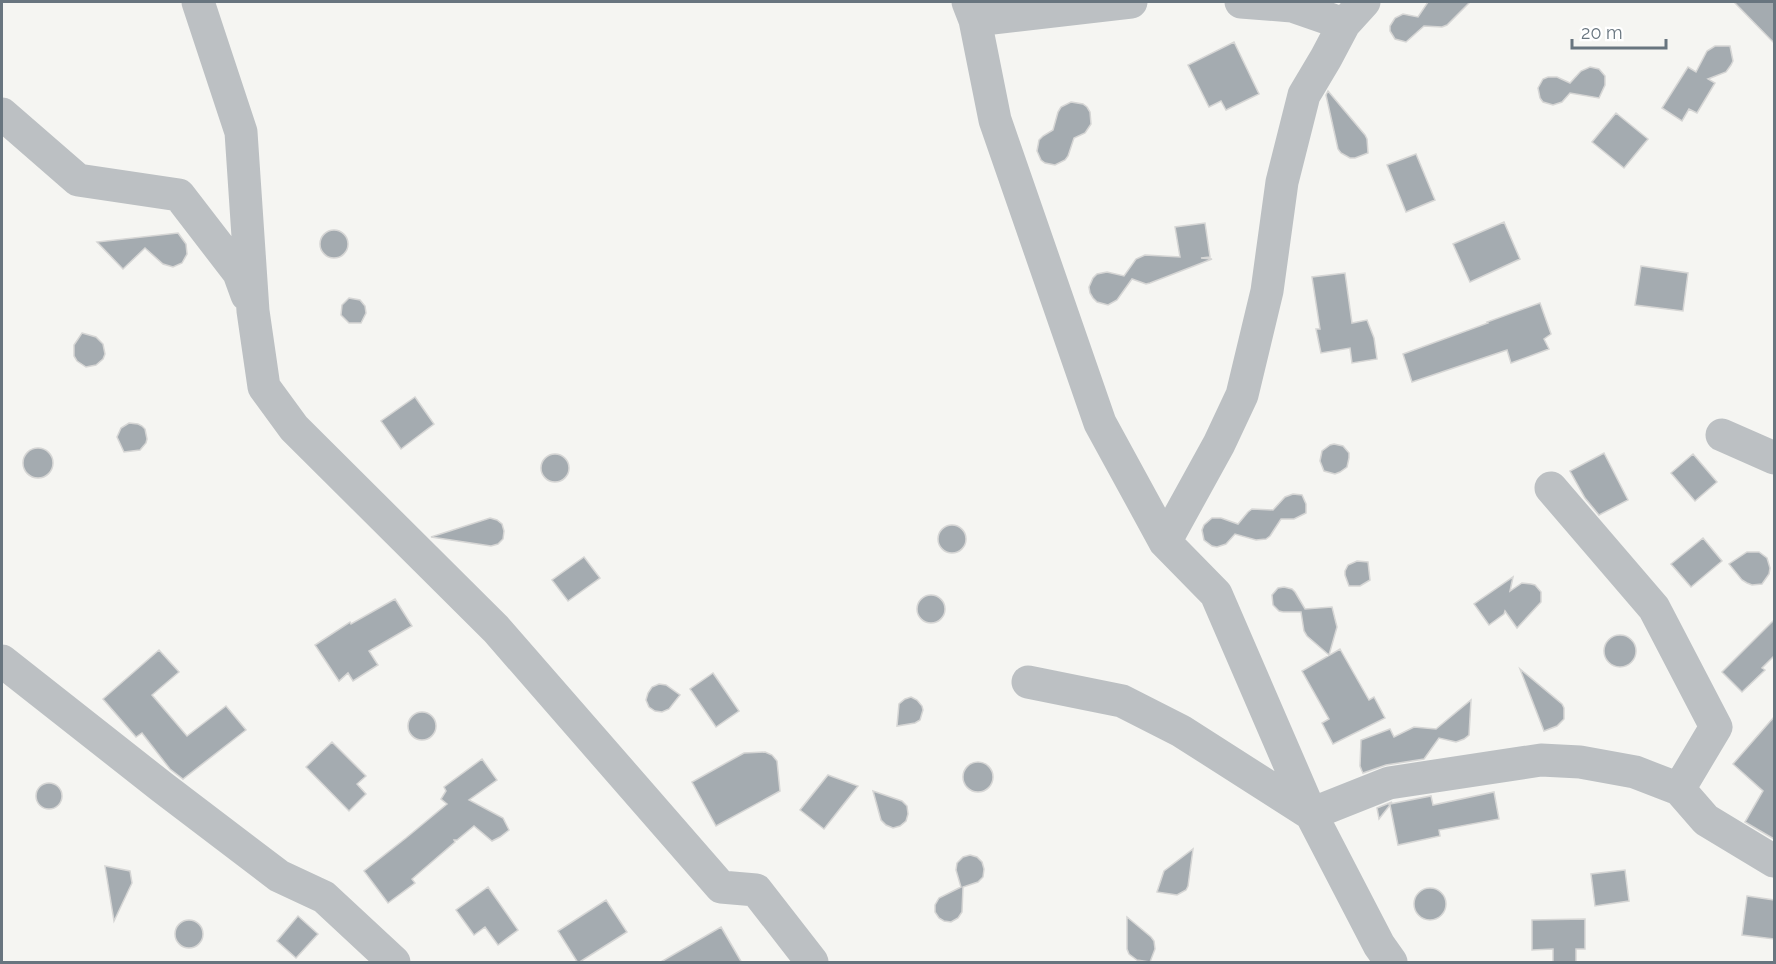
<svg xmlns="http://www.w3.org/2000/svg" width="1776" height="964" font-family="Raleway,sans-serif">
	<rect width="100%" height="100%" fill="#f5f5f2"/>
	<path fill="#a4abb0" stroke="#d6d6d5" stroke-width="1.5" d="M1428,2H1470L1447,25L1442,27L1424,26L1406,42L1395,39L1390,31V26L1395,18L1403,14L1418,17Z
		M1734,2H1774V43Z
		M1234,42L1259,94L1226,110L1221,101L1209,107L1188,65Z
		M1715,46H1730L1733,61L1731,65L1726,72L1708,79L1715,83L1697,113L1689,109L1682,121L1662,108L1688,67L1696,72L1707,51Z
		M1590,67L1599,69L1605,76V85L1599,98L1570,93L1562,102L1553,105L1543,102L1540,98L1538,88L1543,79L1548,77H1557L1570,83L1581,71Z
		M1328,91L1365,135L1367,139L1368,153L1355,158H1350L1341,153L1338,149L1326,95Z
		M1071,102L1083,104L1087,107L1090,112L1091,124L1085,133L1074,138L1068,156L1065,160L1055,165L1045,163L1041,160L1037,151L1039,140L1043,136L1053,130L1058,112L1061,107Z
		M1616,113L1648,139L1624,168L1592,142Z
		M1416,154L1435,200L1406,212L1387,165Z
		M1504,222L1520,259L1470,282L1453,244Z
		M1205,223L1210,257L1201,258L1212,259L1150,283L1146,284L1132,279L1117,300L1108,305L1097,302L1093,298L1090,293L1089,287L1093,278L1097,274L1107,272L1124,276L1136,259L1145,255L1180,257L1175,227Z
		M320 244a14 14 0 1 1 28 0a14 14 0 1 1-28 0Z
		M178,233L186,244L187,254L182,263L173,267L163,264L145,248L123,269L97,242Z
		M1641,266L1688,273L1683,311L1635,305Z
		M1345,273L1352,323L1367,320L1374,338L1377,359L1352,363L1350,348L1321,353L1316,329H1320L1312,277Z
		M349,298L360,300L365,306L366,313L361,323H349L341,315L342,305Z
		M1540,303L1551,334L1544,339L1549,349L1511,363L1507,350L1412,382L1403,354L1488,323L1487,322Z
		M82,333L96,337L103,344L105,354L103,359L96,365L86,367L77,361L74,356V345Z
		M415,397L434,424L401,449L381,421Z
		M129,423L138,424L142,426L145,429L147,439L146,443L140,450L124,452L117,437L121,428Z
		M1334,444L1343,446L1349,453V458L1347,467L1340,472L1335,474L1324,471L1320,461L1322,451L1330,445Z
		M23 463a15 15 0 1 1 30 0a15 15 0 1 1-30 0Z
		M1604,453L1628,500L1599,515L1585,498L1570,471Z
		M1693,454L1717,482L1695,501L1671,473Z
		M541 468a14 14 0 1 1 28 0a14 14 0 1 1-28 0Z
		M1293,494L1302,495L1306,504V513L1294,519H1281L1270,536L1266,539L1256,540L1235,534L1226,544L1217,547L1212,546L1204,540L1202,530L1204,525L1212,518H1221L1238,524L1248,512L1252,509L1273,510L1285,497Z
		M490,518L497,520L502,524L504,531L503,539L498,544L491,546L431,537Z
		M938 539a14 14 0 1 1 28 0a14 14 0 1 1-28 0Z
		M1703,538L1722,561L1691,587L1671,564Z
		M1747,552H1759L1767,558L1770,568L1769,574L1762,584L1752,585L1747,583L1742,580L1729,564Z
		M584,557L600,578L568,601L552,580Z
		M1357,561L1368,562L1370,580L1360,586H1349L1345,575V571L1348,565Z
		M1513,577L1510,591L1522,583L1531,584L1535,585L1541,592V602L1517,628L1505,611L1504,614L1489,625L1474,604Z
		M1284,587L1292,589L1295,592L1305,609L1332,607L1337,627L1329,655L1307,636L1304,631L1301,612H1283L1279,611L1273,605L1272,595L1278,588Z
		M917 609a14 14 0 1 1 28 0a14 14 0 1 1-28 0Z
		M395,599L412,626L369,651L378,665L353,681L348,673L339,681L315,645L350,622L351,624Z
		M1774,620V656L1762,668L1765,670L1742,692L1722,672Z
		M1604 651a16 16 0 1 1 32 0a16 16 0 1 1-32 0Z
		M1340,649L1369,700L1374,697L1385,718L1333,744L1322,723L1329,719L1302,671Z
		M159,650L179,672L152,695L187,736L226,706L246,730L183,779L170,769L142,733L136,737L103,699Z
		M1520,669L1562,704L1564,708V719L1557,726L1544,731Z
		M713,673L739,711L716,727L690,689Z
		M659,684L666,685L680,695L669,709L662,712L655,711L649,707L646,700L648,693L652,687Z
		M911,697L917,700L922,706L923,710L920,720L915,723L897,726L899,704L905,699Z
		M1471,700L1469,735L1464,739L1456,742L1439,738L1424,759L1386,765L1363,773L1362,771L1360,766L1361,740L1390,729L1394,737L1414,727L1436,729Z
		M408 726a14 14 0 1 1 28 0a14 14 0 1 1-28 0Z
		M1774,717V839L1745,822L1763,791L1733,764Z
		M332,742L366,776L357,784L366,794L349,811L306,767Z
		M765,752L772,755L777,761L780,791L716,826L692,782L744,753Z
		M482,759L497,780L469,800L503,818L509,830L500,837L492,841L474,826L457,840H454L455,842L412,879L415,883L388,903L364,871L406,838L447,804L441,799L446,791L444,787Z
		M963 777a15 15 0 1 1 30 0a15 15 0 1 1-30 0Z
		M828,775L858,786L824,829L800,810Z
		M36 796a13 13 0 1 1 26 0a13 13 0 1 1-26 0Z
		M873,791L902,801L907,806L908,814L906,821L900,826L893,828L886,825L881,820Z
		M1494,792L1499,819L1439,830L1440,836L1398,845L1390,805L1379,819L1377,808L1392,802L1390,804L1431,796L1433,805Z
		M1193,849L1188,886L1186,890L1177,895L1157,892L1164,871Z
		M970,855L977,857L982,862L984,869L983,877L978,882L963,887L962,912L958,918L951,922L944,921L939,918L935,912V905L939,898L961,887L956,870L957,863L963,857Z
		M105,866L130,871L132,883L114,921Z
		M1625,870L1629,901L1595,906L1591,874Z
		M488,887L518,930L498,945L485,927L474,935L456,910Z
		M1414 904a16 16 0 1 1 32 0a16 16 0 1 1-32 0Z
		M1747,896L1774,900V939L1742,935Z
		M606,900L627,932L578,963L558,931Z
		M298,916L318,934L296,958L277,941Z
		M1127,917L1151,937L1154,941L1155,949L1150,962L1137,960L1129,954L1127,949Z
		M1585,919V949H1576V963H1553V949L1532,950V920Z
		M175 934a14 14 0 1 1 28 0a14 14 0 1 1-28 0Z
		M721,927L742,963H659Z"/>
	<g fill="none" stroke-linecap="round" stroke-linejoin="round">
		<path stroke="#bcc0c3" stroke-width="33" d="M198,2L241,132L253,311L264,387L294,428L496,629L721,887L756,890L812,962
			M968,2L975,20L995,120L1100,423L1165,542L1216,594L1311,814L1379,945L1391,962
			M1241,2L1292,6L1344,24L1364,2
			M975,20L1131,2
			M2,114L78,180L179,195L239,273L247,295
			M1722,435L1774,458
			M1551,488L1654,608L1716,727L1679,789
			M1165,542L1219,444L1242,395L1267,291L1282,182L1304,95L1326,58L1344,24
			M2,661L162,787L279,876L324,897L394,962
			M1028,682L1122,701L1181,731L1311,814L1389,783L1541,760L1580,762L1635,772L1679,789L1706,820L1774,861"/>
	</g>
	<rect width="1776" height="964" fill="none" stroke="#68757f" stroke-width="6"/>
	<path d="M1572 39v9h94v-9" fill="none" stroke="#68757f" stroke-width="3"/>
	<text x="1581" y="39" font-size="18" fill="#68757f" stroke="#ffffff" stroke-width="4.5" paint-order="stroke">20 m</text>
</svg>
